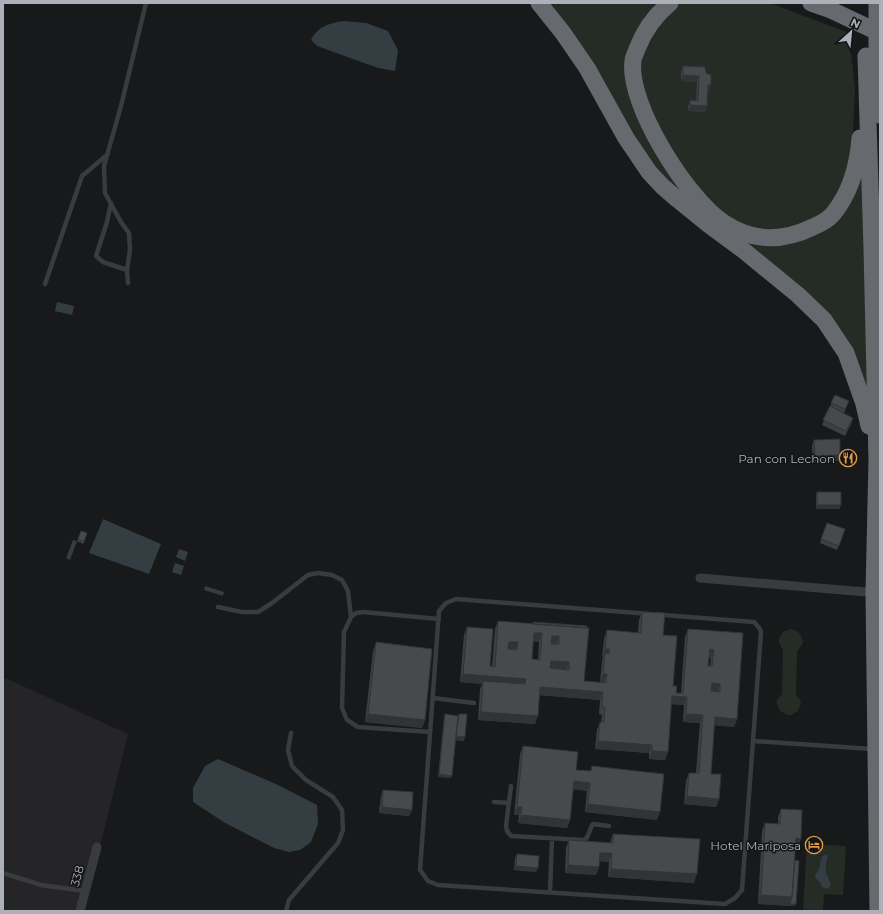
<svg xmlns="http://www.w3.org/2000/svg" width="883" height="914" font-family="Montserrat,sans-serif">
	<rect width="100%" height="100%" fill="#18191a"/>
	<path fill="#252527" d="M3,677L128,734L84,911H3Z"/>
	<path fill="#252c25" d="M543,3H660L639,30L636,109L735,233L822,227L863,159L868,391L855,360L661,176Z
		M679,3H770L849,33L855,90L852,153L845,184L833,205L814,221L784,231L763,233L729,220L709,203L671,150L648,109L640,78V58L662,16Z
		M790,629L797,631L800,634L803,641L802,645L797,651L796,694L800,700L801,704L798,711L791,715H787L780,711L777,704V700L782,694L783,650L779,643V639L783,632Z
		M807,844L846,846L843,895L824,894L823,911L803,910Z"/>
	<path fill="#333d42" d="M344,21L366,23L388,31L398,50L395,71L378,68L317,46L311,40C318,26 330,23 344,21Z
		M57,302L74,306L72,315L55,311Z
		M103,519L161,544L149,574L89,553Z
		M73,540L77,541L70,560L66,558Z
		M179,549L188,552L185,561L176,557Z
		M175,563L184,566L181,575L172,572Z
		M205,586L224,592L223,596L204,590Z
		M218,759L276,784L317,805L318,824L311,842L300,850L289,852L274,848L225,823L193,802V788L205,766Z
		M826,854C829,859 827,859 826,864C824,872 829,878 831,885L828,889L822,887L819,881L816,879L815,875C817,872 820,869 820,866C821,860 820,857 826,854Z"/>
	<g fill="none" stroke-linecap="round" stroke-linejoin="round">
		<path stroke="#3a3b3f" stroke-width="4.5" d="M111,203L107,222L96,256L103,262L127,270
			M128,283L127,270L130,250L129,233L121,222L105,193L104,166L121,106L146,3
			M45,284L82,176L108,154
			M456,599L754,622L760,629L761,632L742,890L735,898L725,904L438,885L428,881L420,870L439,611L446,603Z
			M218,607L242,612H258L272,603L308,575L318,573L332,575L342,580L348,591L351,617
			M433,698L474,703
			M430,732L358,727L347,720L342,708L344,632L351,617L356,613L363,612L439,619
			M753,741L872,749
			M511,786L506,826L507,831L511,836L585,840C590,835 589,829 593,824L609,826
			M494,802L509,803
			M3,873L41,885L85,891
			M550,892L552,838
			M286,911L289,900L338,843L343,830L342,810L333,797L306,780L292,766L288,750L291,733"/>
		<path stroke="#3a3b3f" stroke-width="9" d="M700,578L878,593
			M80,911L97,847"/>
		<path stroke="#666a6f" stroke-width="17" d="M539,3L563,33L587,68L626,138L649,172L662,186L677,199L709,225L743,250L798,295L824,320L846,353L864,404L869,426
			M670,3C655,15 644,31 637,49C636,53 633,57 633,61C627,104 688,200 724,223C753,242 782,242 813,227C820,224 828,220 833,214C851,192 858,165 860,138
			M811,3L831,10L880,33
			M866,56L872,249L877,460L874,593L878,911
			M878,65L880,115"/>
		<path stroke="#666a6f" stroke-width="17" d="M877,3V59"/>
	</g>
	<path fill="#3e3f42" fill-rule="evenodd" d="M683,66L705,67L709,92H708L707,106L705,112L688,111V107L690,100L696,101L697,82L681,81V72Z
		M835,395L849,401L844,413L852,422L845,436L822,425Z
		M814,440L840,455L838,461L813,462L812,446Z
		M817,492L841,505L839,509H816V496Z
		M827,523L845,529L837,550L820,543Z
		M81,531L87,533L83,544L77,541Z
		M642,612L663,635L673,686L676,693H681L685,637L688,629L743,633L737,719L734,727L714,725L711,774L719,799L716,807L684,804L686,781L689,773H696L700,723L683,722L684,705L671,704L668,752L665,760L649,759V753L595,749L597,730L600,722H601L602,715L599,714L600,700L539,695L535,724L478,720L480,689L482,684L460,682L464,635L467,627L490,666L492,667L495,629L498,621L532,624L533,622L587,626L584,681L600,682L602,662L603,657H602L604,639L607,630L638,633L639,620ZM533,641L539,642L538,660L532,659ZM709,658H711L710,666H708Z
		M376,642L425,720L422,728L365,722L373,651Z
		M445,714L458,716L459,714L464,741L455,740L451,778L438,777L444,716Z
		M523,746L576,770L590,771L592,766L657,820L585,812L587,791L573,789L570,820L567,828L518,823L519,815H514L520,754Z
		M383,790L412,810L409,816L379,813L381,796Z
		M781,809L798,847H795V906L758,904L762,831L765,823L778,824V817Z
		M613,834L694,883L608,877L609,862L599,861V867L596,875L565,873L566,848L569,840L610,843Z
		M517,854L536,872L514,870L515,858Z"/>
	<path fill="#323336" d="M683,75L699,76L697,82L681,81Z
		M708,85H711L709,92H706Z
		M690,105L707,106L705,112L688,111Z
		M840,455L838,461L813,462L815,456Z
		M817,505H841L839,509H816Z
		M534,633H542L539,642L531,641Z
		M552,636H559L556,644H549Z
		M509,642H518L515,650H506Z
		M605,649H609L606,657L605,653L603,657H602Z
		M710,649L714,650L711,658L707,657Z
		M551,661L569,662L566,670L548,669Z
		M463,674L526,679L523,687L483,681L482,684L460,682Z
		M603,674H607L604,682H600Z
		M712,683L720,684L717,692L709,691Z
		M540,687L603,692L600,700L537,695Z
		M672,696L687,697L684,705L669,704Z
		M481,712L538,716L535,724L478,720Z
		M368,714L425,720L422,728L365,722Z
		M686,714L703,715L700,723L683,722Z
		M715,717L737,719L734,727L712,725Z
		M456,736L465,737L464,741L455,740Z
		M598,741L652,745L649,753L595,749Z
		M652,751L668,752L665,760L649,759Z
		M439,774L452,776L451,778L438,777Z
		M574,781L590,783L587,791L571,789Z
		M687,796L719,799L716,807L684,804Z
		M588,804L660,812L657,820L585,812Z
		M382,807L412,810L409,816L379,813Z
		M517,807H522L519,815H514Z
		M521,815L570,820L567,828L518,823Z
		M796,838L801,839L798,847H793Z
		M600,853H612L609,862L597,861Z
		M568,865L599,867L596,875L565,873Z
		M516,866L538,868L536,872L514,870Z
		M611,869L697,874L694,883L608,877Z
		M761,895L792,897L789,906L758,904Z
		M790,904H796L795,906H789Z"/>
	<path fill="#48494d" stroke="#323336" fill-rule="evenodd" d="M683,66L705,67L706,73L711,75V85H708L707,106L690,105V100L698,101L699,76L683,75Z
		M835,395L849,401L845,409L831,403Z
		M830,406L853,418L846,431L823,420Z
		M840,439V455L815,456L814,440Z
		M817,492H841V505H817Z
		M827,523L845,529L839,546L821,539Z
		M81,531L87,533L84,542L78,539Z
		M642,612L665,613L663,635L677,636L673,686H677L676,693H683L688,629L743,633L737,719L715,717L711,774H721L719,799L687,796L689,773H699L703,715L686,714L687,697L672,696L668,752L652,751V745L598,741L600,722H604L605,707L602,706L603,692L540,687L538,716L481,712L483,681L525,684L526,679L463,674L467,627L493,629L490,666L495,667L498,621L589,628L584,681L606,683L607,674H603L605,653L609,654V649H605L607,630L641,633ZM534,633H542L540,660L532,659ZM552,636H559V644H551ZM509,642H518L517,650L508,649ZM710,649L714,650L712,666H708ZM551,661L569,662V670L550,668ZM712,683L720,684V692L711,691Z
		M533,622L587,626V628L533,624Z
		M376,642L432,649L425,720L368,714Z
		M445,714L458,716L452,776L439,774Z
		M459,714H467L465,737L456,736Z
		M523,746L578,752L576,770L591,771L592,766L664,774L660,812L588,804L590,783L574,781L570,820L521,815L522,807H517Z
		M383,790L413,792L412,810L382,807Z
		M781,809L802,810L801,839L796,838L792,897L761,895L765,823L780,824Z
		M613,834L700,839L697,874L611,869L612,853H600L599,867L568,865L569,840L613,843Z
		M517,854L539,856L538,868L516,866Z
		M795,860L799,861L796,904H790L792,897Z"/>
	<defs>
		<symbol id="restaurant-ring" viewBox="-11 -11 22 22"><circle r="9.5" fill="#131415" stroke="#e19b49" stroke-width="1.5"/><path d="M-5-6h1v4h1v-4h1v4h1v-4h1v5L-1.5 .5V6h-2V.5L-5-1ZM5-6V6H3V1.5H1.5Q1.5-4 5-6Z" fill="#e19b49"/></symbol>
		<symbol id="hotel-ring" viewBox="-11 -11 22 22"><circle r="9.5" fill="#131415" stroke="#e19b49" stroke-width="1.5"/><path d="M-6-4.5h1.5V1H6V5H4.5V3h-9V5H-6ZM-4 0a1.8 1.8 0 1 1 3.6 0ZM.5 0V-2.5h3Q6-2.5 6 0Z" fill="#e19b49"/></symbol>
	</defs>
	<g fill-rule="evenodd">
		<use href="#restaurant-ring" x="838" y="448" width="20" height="20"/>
		<use href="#hotel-ring" x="804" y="835" width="20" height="20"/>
	</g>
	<g text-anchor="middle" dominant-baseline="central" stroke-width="3" stroke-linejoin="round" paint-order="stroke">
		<g font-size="12" fill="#acb1b9" stroke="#131415" text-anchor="end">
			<text x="835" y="458">Pan con Lechon</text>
			<text x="801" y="845">Hotel Mariposa</text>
		</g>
		<g font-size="12" fill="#acb1b9" stroke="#131415">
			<text transform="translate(77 876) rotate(-75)">338</text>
		</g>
	</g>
	<rect width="883" height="914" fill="none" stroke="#acb1b9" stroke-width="8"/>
	<g transform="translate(851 32) rotate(27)" stroke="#131415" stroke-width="3" paint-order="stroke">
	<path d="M0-3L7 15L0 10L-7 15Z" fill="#acb1b9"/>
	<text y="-6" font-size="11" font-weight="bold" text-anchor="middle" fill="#acb1b9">N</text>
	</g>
</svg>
